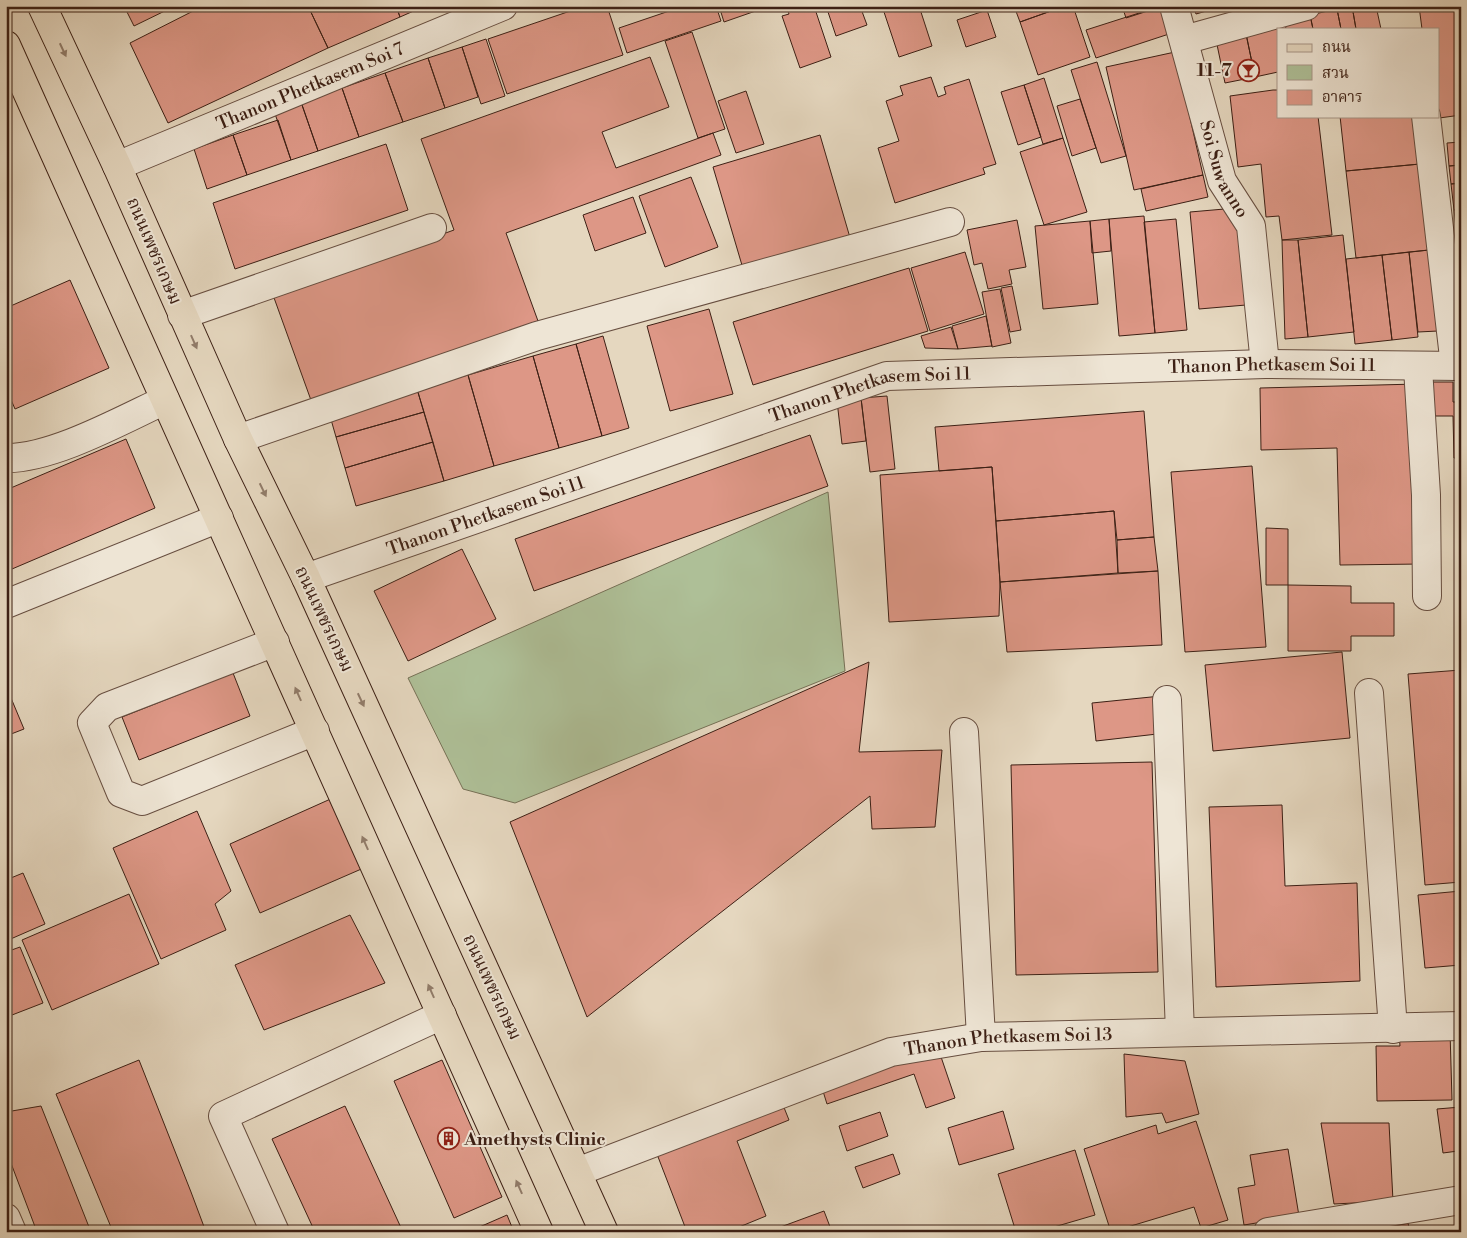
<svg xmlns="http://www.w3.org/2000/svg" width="1467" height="1238" font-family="'Libre Bodoni','Noto Serif Thai',serif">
	<rect width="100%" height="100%" fill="#e5d7bf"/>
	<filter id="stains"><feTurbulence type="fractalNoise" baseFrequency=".004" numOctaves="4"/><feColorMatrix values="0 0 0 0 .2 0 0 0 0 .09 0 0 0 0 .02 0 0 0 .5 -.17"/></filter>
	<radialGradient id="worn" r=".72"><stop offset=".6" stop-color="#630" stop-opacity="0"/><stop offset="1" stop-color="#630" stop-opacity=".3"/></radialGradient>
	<path fill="#aebf97" stroke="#767056" d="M828,492L845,671L515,803L463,789L408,678Z"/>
	<path fill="#dd9786" stroke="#3d2015" d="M124,6H175L134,26Z
		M203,6H308L328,48L168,123L130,43Z
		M308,6H396L400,17L328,48Z
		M396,6H425L400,17Z
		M585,6H607L623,55L507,94L488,39Z
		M684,6H716L721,21L627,53L619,28Z
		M719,6H770L724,22Z
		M786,6H806V8L814,6L831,57L800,68L782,16L789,14Z
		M826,6H860L867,25L836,36Z
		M882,6H919L932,46L899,57Z
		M1014,6H1065L1020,22Z
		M1065,6H1073L1090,57L1038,75L1020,22Z
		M1122,6H1153L1154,9L1126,18Z
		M1161,6L1172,33L1096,58L1086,30Z
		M1193,6H1224L1196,14Z
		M1352,6H1376L1381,29H1356Z
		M1352,6L1356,29H1341L1337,9Z
		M1419,6H1461V115L1432,119L1438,116V29H1422Z
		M1337,9L1341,29H1313L1310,15Z
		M987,10L996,37L966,47L957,20Z
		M1310,15L1313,29H1286L1284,20Z
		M1284,20L1286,29H1278V72L1255,77L1245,29Z
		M1245,29L1255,77L1225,83L1215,35Z
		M692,32L725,129L698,138L665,41Z
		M486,39L505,96L481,104L462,47Z
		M462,47L478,97L445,108L428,58Z
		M1175,52L1203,175L1134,190L1106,67Z
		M650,57L669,107L602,132L616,168L713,133L721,155L506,233L538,321L312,403L273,295L454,230L421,139Z
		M428,58L445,108L403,122L385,73Z
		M1097,62L1126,156L1101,163L1071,70Z
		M385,73L403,122L359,137L342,88Z
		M931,77L938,97L946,94L944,87L969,79L996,164L983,168L985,174L895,203L878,148L899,141L886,101L903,95L900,86Z
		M1044,78L1063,138L1043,144L1024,85Z
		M1024,85L1041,137L1018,145L1001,92Z
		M342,88L359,137L318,151L301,102Z
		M1273,90H1278V116H1318L1332,235L1282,240L1279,216L1266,217L1261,164L1238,167L1230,96Z
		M746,91L764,144L736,153L718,101Z
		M1080,99L1096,148L1072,156L1057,106Z
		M301,102L318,151L291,160L274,111Z
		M1340,116H1414L1420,164L1346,171Z
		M278,120L291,160L247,175L233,135Z
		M233,135L247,175L207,189L194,149Z
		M820,135L851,241L744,272L713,167Z
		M1063,138L1087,212L1044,225L1020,152Z
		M1461,142V165L1449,166L1447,143Z
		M386,144L408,210L235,269L213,203Z
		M1420,164L1429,250L1356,258L1346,171Z
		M1461,165V183L1451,184L1449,166Z
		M1203,175L1208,197L1146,211L1141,189Z
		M691,177L718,247L665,267L639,196Z
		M1461,183V209L1454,210L1451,184Z
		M633,197L646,233L595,251L583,215Z
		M1236,208L1246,305L1199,309L1190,212Z
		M1461,209V245L1458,246L1454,210Z
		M1144,216L1155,333L1119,336L1109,219Z
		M1109,219L1111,251L1092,253L1090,221Z
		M1176,219L1187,330L1155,333L1144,222Z
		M1017,220L1026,267L1009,270L1012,284L988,289L982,263L974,265L967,230Z
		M1090,221L1098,304L1043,309L1035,226Z
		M1343,235L1354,332L1308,337L1298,240Z
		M1282,240H1298L1308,337L1285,339Z
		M1429,250L1438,331L1418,332L1409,252Z
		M965,252L984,314L930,331L911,268Z
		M1409,252L1418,337L1392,340L1382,255Z
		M1382,255L1392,340L1355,344L1346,259Z
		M909,268L928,331L753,385L733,322Z
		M70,280L109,368L15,409L6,388V308Z
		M1012,286L1021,330L1010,332L1001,288Z
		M1000,289L1011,343L992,347L982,292Z
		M709,309L733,394L670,411L647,326Z
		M986,316L992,346L958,349L952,326Z
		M951,327L958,349L925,348L921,336Z
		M603,336L629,428L602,436L576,344Z
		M576,344L602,436L559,448L533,356Z
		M533,356L559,448L494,466L468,375Z
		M468,375L494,466L444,481L417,389Z
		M1433,382H1453V402H1461V458H1454L1453,416H1433Z
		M1417,384L1421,564L1340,565L1337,448L1261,450L1260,388Z
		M417,389L424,412L336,437L330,416Z
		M887,396L895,469L870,472L861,398Z
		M861,398L866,441L842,444L837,401Z
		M1144,411L1154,537L1117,540L1114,511L996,521L992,467L939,471L935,427Z
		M424,412L433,442L345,468L336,437Z
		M810,435L828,486L534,591L515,539Z
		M126,439L155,508L12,569L6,556V490Z
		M433,442L444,481L356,506L345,468Z
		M1252,466L1266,647L1185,652L1171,472Z
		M992,467L1000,582L999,616L889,622L880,475Z
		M1114,511L1118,573L1000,582L996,521Z
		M1458,516H1461V558H1460Z
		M1266,528L1288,529V585H1266Z
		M1154,537L1158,571L1118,573L1117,540Z
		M462,549L496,619L408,661L374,591Z
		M1158,571L1162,645L1007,652L1000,582Z
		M1288,585L1351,586V603H1394V636H1351V651H1288Z
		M1342,652L1350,738L1213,751L1205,665Z
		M869,662L859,752L942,750L935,827L872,829L870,796L587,1017L510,822Z
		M1461,670V882L1425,885L1408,674Z
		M233,673L250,716L139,760L122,717Z
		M1161,696L1166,733L1096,741L1092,703Z
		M11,698L24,729L6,736V700Z
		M1152,762L1158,972L1016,975L1011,765Z
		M335,797L366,867L260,913L230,844Z
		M1282,805L1285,886L1357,883L1360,981L1216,987L1209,807Z
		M197,811L231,891L215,904L226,930L161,959L113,848Z
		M23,873L45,924L6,941V880Z
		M1461,891V965L1425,968L1418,895Z
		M129,894L159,964L52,1010L22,940Z
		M350,915L385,983L264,1030L235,965Z
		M20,947L43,1003L12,1015L6,1001V952Z
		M1450,1031L1452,1100L1377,1101L1376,1046H1400L1399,1032Z
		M1457,1031H1461V1097H1459Z
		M938,1048L955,1098L926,1108L914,1074L827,1104L822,1088Z
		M1124,1054L1185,1061L1199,1114L1166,1123L1162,1113L1126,1117Z
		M139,1060L191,1192L206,1232H139L137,1228L128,1232H113L56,1094Z
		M442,1060L502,1197L454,1218L394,1081Z
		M781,1100L789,1120L737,1141L766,1216L727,1232H687L655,1149Z
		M41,1106L91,1232H37L6,1150V1112Z
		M345,1106L403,1232H315L272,1139Z
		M1461,1107V1173H1460L1458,1151L1443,1153L1437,1109Z
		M1003,1111L1014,1149L959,1165L948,1128Z
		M880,1112L888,1136L847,1151L839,1126Z
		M1196,1121L1228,1220L1201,1228L1194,1207L1111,1232L1084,1149L1156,1125L1158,1134Z
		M1321,1123H1389L1393,1201L1334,1204Z
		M1288,1149L1299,1216L1244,1225L1238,1188L1255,1185L1250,1155Z
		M1075,1150L1095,1215L1037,1232H1016L998,1174Z
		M893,1154L900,1174L863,1188L855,1167Z
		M824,1211L832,1232H767Z
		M507,1215L514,1232H468Z
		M1408,1223L1410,1232H1373V1231Z"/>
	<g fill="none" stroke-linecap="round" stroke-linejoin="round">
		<defs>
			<g id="minor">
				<path id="s1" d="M1174,6L1222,181L1251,226L1265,364"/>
				<path d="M1184,40L1306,6"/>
				<path d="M1426,116L1455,366"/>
				<path id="s2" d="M117,166L503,6"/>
				<path d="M182,315L432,228"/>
				<path d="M1418,368L1426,495L1427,596"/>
				<path d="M238,439L537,336L950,222"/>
				<path d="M6,458C52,459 122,420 165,400"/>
				<path id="s3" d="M306,578L887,376L1265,364L1461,366"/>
				<path d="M6,604L219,518"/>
				<path d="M275,642L107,707L92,723L121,793L142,801L315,731"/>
				<path d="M1369,693L1393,1029"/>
				<path d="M1167,700L1180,1032"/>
				<path d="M964,732L981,1037"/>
				<path id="s4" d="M577,1172L891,1052L981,1037L1461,1026"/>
				<path d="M6,1218L12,1232"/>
				<path d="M275,1232L223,1116L442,1015"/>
				<path d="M1268,1232L1461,1200"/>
			</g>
			<path id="major" d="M42,6L117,166L238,439L306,578L604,1232
				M6,45L539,1232"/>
		</defs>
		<use href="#minor" stroke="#674e40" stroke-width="30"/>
		<use href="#major" stroke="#3d2015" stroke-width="30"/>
		<use href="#minor" stroke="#eee5d5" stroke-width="28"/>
		<use href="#major" stroke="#e5d7bf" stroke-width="28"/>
	</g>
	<defs><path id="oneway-solid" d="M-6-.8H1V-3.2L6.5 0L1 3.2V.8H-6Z" transform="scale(1.25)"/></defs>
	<g fill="#917c6a">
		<use href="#oneway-solid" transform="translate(63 50) rotate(65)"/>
		<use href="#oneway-solid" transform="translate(194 342) rotate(66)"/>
		<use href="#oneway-solid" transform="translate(263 490) rotate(64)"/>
		<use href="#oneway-solid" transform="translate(298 694) rotate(-114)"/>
		<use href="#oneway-solid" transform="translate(361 700) rotate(65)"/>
		<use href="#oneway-solid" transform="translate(365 843) rotate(-114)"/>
		<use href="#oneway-solid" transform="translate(431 991) rotate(-114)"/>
		<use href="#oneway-solid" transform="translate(519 1187) rotate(-114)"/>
	</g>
	<defs>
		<symbol id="bar-ring" viewBox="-11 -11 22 22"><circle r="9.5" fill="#eee5d5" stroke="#8f2418" stroke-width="1.5"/><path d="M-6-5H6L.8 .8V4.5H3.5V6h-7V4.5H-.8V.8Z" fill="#8f2418"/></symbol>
		<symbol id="building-ring" viewBox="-11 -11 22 22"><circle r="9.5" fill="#eee5d5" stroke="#8f2418" stroke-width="1.5"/><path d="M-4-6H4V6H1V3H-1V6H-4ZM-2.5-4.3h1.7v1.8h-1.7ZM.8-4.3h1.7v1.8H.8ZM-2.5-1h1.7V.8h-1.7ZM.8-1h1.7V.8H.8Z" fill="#8f2418"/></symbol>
	</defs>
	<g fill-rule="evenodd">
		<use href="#bar-ring" x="1236" y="58" width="25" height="25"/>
		<use href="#building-ring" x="436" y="1126" width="25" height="25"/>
	</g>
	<g text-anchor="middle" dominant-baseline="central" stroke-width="4" stroke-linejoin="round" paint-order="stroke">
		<g font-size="18" font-weight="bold" fill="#3d2015" stroke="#eee5d5" text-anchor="end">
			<text x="1232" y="70">11-7</text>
			<text x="464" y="1139" text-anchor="start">Amethysts Clinic</text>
		</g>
		<g font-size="18" fill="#3d2015" stroke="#eee5d5">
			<text stroke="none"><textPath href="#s2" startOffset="209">Thanon Phetkasem Soi 7</textPath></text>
			<text stroke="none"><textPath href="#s1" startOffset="171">Soi Suwanno</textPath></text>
			<text transform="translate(154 251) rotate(67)">ถนนเพชรเกษม</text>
			<text stroke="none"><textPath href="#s3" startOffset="1000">Thanon Phetkasem Soi 11</textPath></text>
			<text stroke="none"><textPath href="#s3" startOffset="595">Thanon Phetkasem Soi 11</textPath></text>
			<text stroke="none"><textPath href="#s3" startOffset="190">Thanon Phetkasem Soi 11</textPath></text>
			<text transform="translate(324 619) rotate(65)">ถนนเพชรเกษม</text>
			<text transform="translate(492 987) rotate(65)">ถนนเพชรเกษม</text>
			<text stroke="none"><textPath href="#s4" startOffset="454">Thanon Phetkasem Soi 13</textPath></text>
		</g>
	</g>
	<rect width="1467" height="1238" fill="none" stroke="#e5d7bf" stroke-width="25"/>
	<rect x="8" y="8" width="1452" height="1223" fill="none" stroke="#3d2015" stroke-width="2.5"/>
	<rect x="12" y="12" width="1442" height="1213" fill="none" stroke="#3d2015"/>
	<rect x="1277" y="28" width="162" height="90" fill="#eee5d5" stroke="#a79688"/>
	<rect x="1287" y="44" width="25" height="8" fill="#e5d7bf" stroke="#a79688"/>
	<text x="1322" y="52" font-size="15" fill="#3d2015">ถนน</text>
	<rect x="1287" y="65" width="25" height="15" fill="#aebf97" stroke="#a79688"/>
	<text x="1322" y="78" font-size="15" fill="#3d2015">สวน</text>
	<rect x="1287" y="90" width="25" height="15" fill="#dd9786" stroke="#a79688"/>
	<text x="1322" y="102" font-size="15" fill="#3d2015">อาคาร</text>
	<rect width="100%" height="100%" filter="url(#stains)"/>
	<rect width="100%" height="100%" fill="url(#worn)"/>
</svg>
